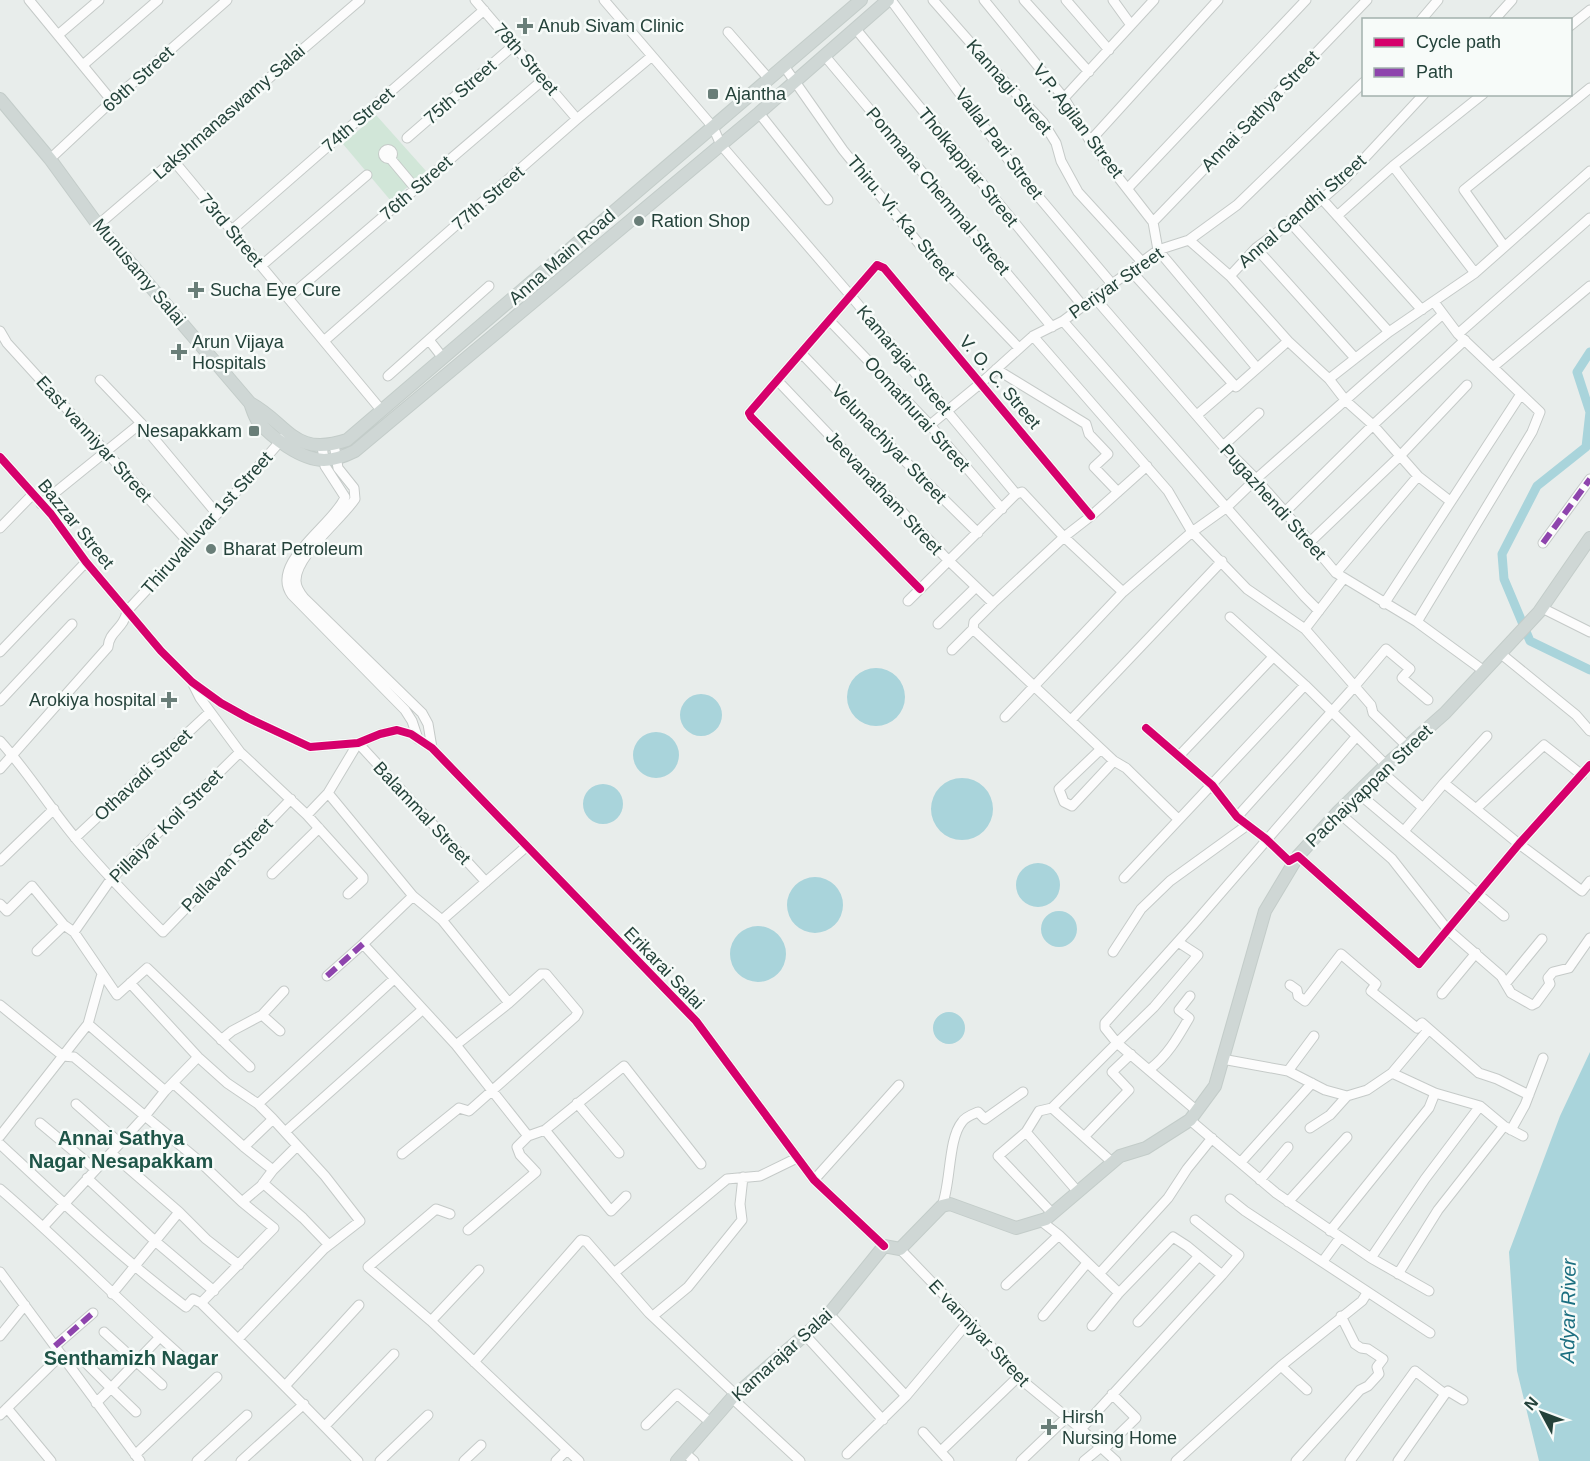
<svg xmlns="http://www.w3.org/2000/svg" width="1590" height="1461" font-family="Arial,sans-serif">
	<rect width="100%" height="100%" fill="#e8edeb"/>
	<path fill="#d1e6d8" d="M376,115L426,171L391,201L343,144Z"/>
	<path fill="#a9d4db" d="M847 697a29 29 0 1 1 58 0a29 29 0 1 1-58 0Z
		M680 715a21 21 0 1 1 42 0a21 21 0 1 1-42 0Z
		M633 755a23 23 0 1 1 46 0a23 23 0 1 1-46 0Z
		M931 809a31 31 0 1 1 62 0a31 31 0 1 1-62 0Z
		M583 804a20 20 0 1 1 40 0a20 20 0 1 1-40 0Z
		M1016 885a22 22 0 1 1 44 0a22 22 0 1 1-44 0Z
		M787 905a28 28 0 1 1 56 0a28 28 0 1 1-56 0Z
		M1041 929a18 18 0 1 1 36 0a18 18 0 1 1-36 0Z
		M730 954a28 28 0 1 1 56 0a28 28 0 1 1-56 0Z
		M933 1028a16 16 0 1 1 32 0a16 16 0 1 1-32 0Z
		M1590,1052V1461H1539L1517,1371L1509,1252L1560,1116Z"/>
	<g fill="none" stroke-linecap="round" stroke-linejoin="round">
		<path stroke="#a9d4db" stroke-width="9" d="M1590,352L1577,372L1590,412L1586,447L1537,486L1502,554L1504,579L1530,641L1590,670"/>
		<defs>
			<path id="minor" d="M29,0L112,101
				M475,0L577,119
				M604,0L713,127L721,145L851,296L1016,494
				M891,0L1016,170L1112,284
				M933,0L1005,82L1043,122L1056,143L1061,161L1078,192L1143,263
				M984,0L1064,98L1090,141L1153,222L1158,250L1257,368
				M1024,0L1089,72
				M1066,0L1109,50
				M1113,0L1131,25
				M1421,20L1438,0
				M1494,20L1512,0
				M1570,26L1590,10
				M855,28L1082,305
				M728,32L769,79
				M58,35L99,0
				M824,55L1052,327
				M83,65L158,0
				M784,66L843,150L920,245L1018,347
				M1064,98L1154,0
				M759,113L828,200
				M407,138L514,45
				M1090,141L1218,0
				M383.5 154a4.5 4.5 0 1 1 9 0a4.5 4.5 0 1 1-9 0Z
				M390,158L416,189
				M50,159L112,101L227,0
				M173,160L382,411
				M1393,166L1475,273
				M1128,188L1306,0
				M1322,199L1422,310
				M1337,216L1393,166L1483,94
				M1289,221L1389,332
				M1153,222L1367,0
				M98,225L360,0
				M232,230L484,10
				M1189,240L1230,276L1288,341L1329,379L1346,401L1373,425L1418,476L1450,501
				M1504,246L1464,190L1590,88
				M1256,248L1355,358
				M261,266L367,175
				M1131,271L1236,387L1288,341
				M1230,276L1256,248L1322,199L1346,178L1424,94
				M1094,297L1223,446L1256,479L1285,512L1336,573L1417,622L1484,671
				M288,298L544,79
				M830,321L930,425L1002,509
				M1063,321L1304,596L1319,611
				M0,331L7,343L190,544
				M1458,334L1590,218
				M1033,336L1168,491L1192,532L1247,589L1305,629L1371,705L1373,713L1407,746
				M429,340L443,358
				M324,341L577,119L652,56
				M802,354L902,458L978,533
				M1493,367L1590,286
				M996,369L1086,424L1089,434L1108,454L1094,467L1118,492
				M388,376L489,286
				M1329,379L1389,332L1475,273L1590,171
				M777,380L948,560L993,603
				M1197,415L1233,384
				M141,423L217,514
				M930,425L981,383L1033,336L1063,321L1158,250L1189,240L1237,205L1364,82
				M334,444L338,468L354,488L355,499C341,520 295,556 296,581C296,587 300,593 304,598L422,713L428,724L432,748
				M322,446L325,466L345,497C336,523 268,563 292,595L405,710L412,721L418,739
				M1223,446L1259,413
				M0,457L51,514L86,562L161,651L192,682L221,703L248,718L310,747L358,743L380,734L397,730L411,734L432,748L696,1021L814,1180L884,1246
				M41,504L141,423L100,380
				M1285,512L1373,425L1465,340
				M0,528L33,494
				M1310,542L1400,456L1467,385
				M1543,543L1590,479
				M1336,573L1418,476
				M920,589L751,417L749,413L877,265L884,268L1091,516
				M908,601L1016,494L1022,492L1064,537L1123,592
				M1384,604L1521,394
				M1542,608L1590,632
				M127,611L217,514L284,437
				M1230,617L1305,685L1386,765
				M1417,622L1532,432L1540,412L1458,334L1434,302
				M938,624L975,588
				M973,629L1114,761L1126,768L1178,819
				M1305,629L1344,578
				M952,650L973,629L974,622L993,603L1064,537L1091,516L1147,466
				M0,652L86,562
				M1500,653L1576,715L1590,731
				M193,684L200,698L240,752L111,879L74,932L117,995L147,968L250,1067
				M0,701L72,624
				M1005,717L1123,592L1192,532L1227,507L1256,479L1443,314
				M1071,720L1222,561
				M1146,728L1212,785L1237,817L1266,839L1289,861L1298,856L1419,964L1519,844L1590,765
				M0,741C28,772 50,808 77,840C104,872 133,902 163,932L291,799
				M1101,749L1059,789L1064,802L1072,806L1114,761
				M240,752L307,815L328,793L358,743L486,882
				M1179,756L1273,657
				M0,769L108,647C109,631 124,629 127,611
				M1380,770L1423,808
				M1444,783L1519,844L1582,891L1590,881
				M328,793L413,896L442,920L509,1003
				M1358,793L1504,916
				M1477,808L1544,745L1582,775
				M1338,812L1392,859L1447,929L1501,976L1511,993L1532,1005L1536,1003L1550,984L1548,978L1553,972L1569,968L1590,938
				M307,815L363,877V880L348,894
				M1237,817L1354,687L1386,649L1410,669L1402,678L1428,700
				M1404,831L1444,783L1487,736
				M75,838L210,712
				M0,861L54,809
				M272,874L319,828
				M1124,878L1305,685
				M413,896L363,944L456,1045L528,1136
				M0,904L7,911L32,886L64,925L74,932
				M442,920L527,846
				M1178,942L1198,955L1154,1007L1117,1043L1105,1028V1023L1193,925L1356,737
				M37,951L64,925
				M1113,952L1141,909L1170,881L1246,826
				M327,976L363,944
				M130,983L198,1057L227,1083L258,1104L273,1119L325,1176L360,1221L324,1249L238,1339
				M1506,983L1542,939
				M1290,985L1297,990L1298,996L1305,1001L1341,954L1376,984L1371,991L1417,1028L1422,1023L1479,1073L1497,1079L1529,1095
				M1442,994L1476,953
				M0,1005L63,1056L74,1057L198,1160L242,1202L274,1228L201,1303
				M262,1015L280,1031
				M88,1024L165,1091
				M221,1040L232,1031L262,1015L284,991
				M1222,1059L1288,1071L1325,1090L1347,1096L1367,1090L1392,1073L1435,1093L1480,1106L1504,1126L1523,1136
				M1150,1069C1168,1055 1178,1037 1189,1018L1179,1010L1190,996
				M1288,1071L1314,1036
				M1392,1073L1429,1029
				M173,1083L244,1147L273,1170L261,1186L242,1202
				M577,1103L619,1153
				M76,1104L120,1143
				M258,1104L394,979
				M1052,1108L1039,1111L1026,1132L998,1156L1052,1213
				M1190,1120L1276,1193L1371,1258L1429,1291
				M40,1123L95,1169
				M1310,1128L1330,1115L1347,1096
				M545,1130L611,1211L626,1196
				M1511,1130L1525,1105L1543,1058
				M285,1132L422,1010
				M1026,1132L1078,1192
				M0,1136L88,1024L102,974
				M1085,1136L1129,1090L1112,1072L1131,1054
				M0,1144C60,1200 120,1257 186,1307L193,1299L201,1303C254,1355 307,1408 358,1461
				M244,1147L273,1119
				M111,1153L179,1212L206,1239L239,1265
				M402,1154L459,1108L469,1111L575,1017L578,1012L546,974H541L509,1003L456,1045
				M1241,1162L1312,1083
				M1113,1163L1052,1108L1117,1043L1197,1111
				M273,1170L297,1146
				M87,1178L155,1241L214,1291
				M814,1180L899,1085
				M1260,1180L1288,1147
				M263,1183L303,1218L329,1245
				M0,1189C55,1236 106,1288 160,1337L111,1388L136,1412
				M1230,1199L1245,1211L1430,1333
				M1288,1202L1347,1137
				M942,1206C951,1183 948,1139 962,1122C965,1117 973,1114 978,1112L985,1119L1023,1092
				M450,1214L436,1209L368,1267L431,1321L579,1461
				M1041,1221L1059,1235L1119,1293
				M44,1226L145,1116L165,1091L198,1057
				M468,1230L536,1172L520,1155L517,1147L528,1136L545,1130L624,1066L701,1164
				M1330,1231L1429,1108L1435,1093
				M900,1249L969,1321L1018,1377L1081,1429L1116,1461
				M1371,1258L1425,1179L1480,1106
				M1323,1261L1340,1238
				M0,1272L140,1461
				M614,1273L727,1179L760,1176L797,1158
				M1099,1274L1168,1198L1187,1169L1212,1138
				M1398,1274L1438,1210L1504,1126
				M1006,1285L1059,1235
				M112,1294L179,1212
				M829,1314L906,1396
				M653,1316L688,1287L742,1220L740,1204L743,1177
				M1043,1316L1087,1263
				M431,1321L479,1270
				M1138,1322L1199,1256
				M1092,1326L1119,1293L1173,1237L1187,1246L1222,1275L1239,1255L1195,1220
				M104,1332L162,1385
				M0,1336L25,1305
				M806,1336L883,1420
				M160,1337L181,1356
				M55,1346L93,1313
				M83,1360L111,1388L96,1403
				M474,1362L581,1240L586,1241L649,1313L736,1395
				M1281,1366L1307,1390
				M285,1386L359,1305
				M732,1398L800,1461
				M7,1408L51,1461
				M0,1415L61,1355
				M646,1425L677,1394L710,1422
				M325,1426L394,1354
				M1081,1429L1222,1275
				M923,1432L949,1461
				M1104,1449L1136,1418L1112,1394
				M941,1451L1018,1377
				M684,1452L694,1461
				M847,1454L906,1396L969,1321
				M135,1455L217,1377
				M197,1461L247,1415
				M241,1461L304,1404
				M380,1461L428,1415
				M464,1461L481,1445
				M556,1461L567,1450
				M1021,1461L1067,1417
				M1084,1461L1101,1447
				M1176,1461L1281,1366L1362,1301L1367,1293
				M1296,1461L1360,1390L1368,1386L1379,1374L1377,1367L1383,1359L1368,1349L1361,1348L1355,1344L1341,1316
				M1350,1461L1415,1371L1445,1394
				M1398,1461L1445,1394L1448,1391L1463,1400"/>
			<path id="major" d="M0,99L50,159L98,225L250,403C252,408 254,415 257,420C271,437 301,460 324,460C335,460 345,456 355,451L759,113L888,0
				M250,403C289,424 293,458 347,440L861,0
				M677,1461L732,1398L829,1314L884,1246L900,1249L942,1206L950,1204L1016,1228L1046,1219L1120,1156L1146,1148L1190,1120L1215,1086L1265,911L1298,856L1338,812L1386,765L1445,713L1539,612L1590,538"/>
		</defs>
		<use href="#minor" stroke="#c5cac8" stroke-width="11"/>
		<use href="#major" stroke="#c3ccc9" stroke-width="14"/>
		<use href="#minor" stroke="#fcfcfc" stroke-width="9"/>
		<use href="#major" stroke="#cfd7d5" stroke-width="12"/>
		<path stroke="#8e44ad" stroke-width="6" stroke-dasharray="12 6" stroke-linecap="butt" d="M1543,543L1590,479
			M327,976L363,944
			M55,1346L93,1313"/>
		<defs>
			<path id="cycleway" d="M0,457L51,514L86,562L161,651L192,682L221,703L248,718L310,747L358,743L380,734L397,730L411,734L432,748L696,1021L814,1180L884,1246
				M920,589L751,417L749,413L877,265L884,268L1091,516
				M1146,728L1212,785L1237,817L1266,839L1289,861L1298,856L1419,964L1519,844L1590,765"/>
		</defs>
		<use href="#cycleway" stroke="#f7fbf9" stroke-width="11"/>
		<use href="#cycleway" stroke="#d6006c" stroke-width="8"/>
	</g>
	<g fill="#697e78" stroke="#f7fbf9" stroke-width="2">
		<path d="M522 17h6v6h6v6h-6v6h-6v-6h-6v-6h6z"/>
		<rect x="707" y="88" width="12" height="12" rx="3"/>
		<circle cx="639" cy="221" r="6"/>
		<path d="M193 281h6v6h6v6h-6v6h-6v-6h-6v-6h6z"/>
		<path d="M176 343h6v6h6v6h-6v6h-6v-6h-6v-6h6z"/>
		<rect x="248" y="425" width="12" height="12" rx="3"/>
		<circle cx="211" cy="549" r="6"/>
		<path d="M166 691h6v6h6v6h-6v6h-6v-6h-6v-6h6z"/>
		<path d="M1046 1418h6v6h6v6h-6v6h-6v-6h-6v-6h6z"/>
	</g>
	<g text-anchor="middle" dominant-baseline="central" stroke-width="5" stroke-linejoin="round" paint-order="stroke">
		<g font-size="18" fill="#24423a" stroke="#f7fbf9" text-anchor="start">
			<text x="538" y="26">Anub Sivam Clinic</text>
			<text x="725" y="94">Ajantha</text>
			<text x="651" y="221">Ration Shop</text>
			<text x="210" y="290">Sucha Eye Cure</text>
			<text x="192" y="342">Arun Vijaya<tspan x="192" dy="21">Hospitals</tspan></text>
			<text x="242" y="431" text-anchor="end">Nesapakkam</text>
			<text x="223" y="549">Bharat Petroleum</text>
			<text x="156" y="700" text-anchor="end">Arokiya hospital</text>
			<text x="1062" y="1417">Hirsh<tspan x="1062" dy="21">Nursing Home</tspan></text>
		</g>
		<g font-size="18" fill="#24423a" stroke="#f7fbf9">
			<text transform="translate(526 59) rotate(49)">78th Street</text>
			<text transform="translate(138 79) rotate(-42)">69th Street</text>
			<text transform="translate(1009 87) rotate(49)">Kannagi Street</text>
			<text transform="translate(460 92) rotate(-41)">75th Street</text>
			<text transform="translate(1260 111) rotate(-46)">Annai Sathya Street</text>
			<text transform="translate(229 112) rotate(-41)">Lakshmanaswamy Salai</text>
			<text transform="translate(358 120) rotate(-41)">74th Street</text>
			<text transform="translate(1078 121) rotate(53)">V.P. Agilan Street</text>
			<text transform="translate(999 144) rotate(53)">Vallal Pari Street</text>
			<text transform="translate(968 167) rotate(51)">Tholkappiar Street</text>
			<text transform="translate(416 188) rotate(-41)">76th Street</text>
			<text transform="translate(938 191) rotate(50)">Ponmana Chemmal Street</text>
			<text transform="translate(488 198) rotate(-41)">77th Street</text>
			<text transform="translate(1302 211) rotate(-41)">Annal Gandhi Street</text>
			<text transform="translate(901 218) rotate(50)">Thiru. Vi. Ka. Street</text>
			<text transform="translate(231 230) rotate(50)">73rd Street</text>
			<text transform="translate(562 257) rotate(-41)">Anna Main Road</text>
			<text transform="translate(139 272) rotate(50)">Munusamy Salai</text>
			<text transform="translate(1116 283) rotate(-35)">Periyar Street</text>
			<text transform="translate(904 360) rotate(50)">Kamarajar Street</text>
			<text transform="translate(1000 382) rotate(50)">V. O. C. Street</text>
			<text transform="translate(917 414) rotate(48)">Oomathurai Street</text>
			<text transform="translate(94 439) rotate(48)">East vanniyar Street</text>
			<text transform="translate(889 444) rotate(46)">Velunachiyar Street</text>
			<text transform="translate(884 493) rotate(47)">Jeevanatham Street</text>
			<text transform="translate(1273 502) rotate(48)">Pugazhendi Street</text>
			<text transform="translate(207 523) rotate(-48)">Thiruvalluvar 1st Street</text>
			<text transform="translate(76 524) rotate(51)">Bazzar Street</text>
			<text transform="translate(143 775) rotate(-43)">Othavadi Street</text>
			<text transform="translate(1369 786) rotate(-44)">Pachaiyappan Street</text>
			<text transform="translate(422 813) rotate(47)">Balammal Street</text>
			<text transform="translate(166 826) rotate(-45)">Pillaiyar Koil Street</text>
			<text transform="translate(227 865) rotate(-46)">Pallavan Street</text>
			<text transform="translate(664 968) rotate(46)">Erikarai Salai</text>
			<text transform="translate(979 1333) rotate(47)">E vanniyar Street</text>
			<text transform="translate(782 1355) rotate(-42)">Kamarajar Salai</text>
		</g>
		<g font-size="20" font-weight="bold" fill="#1f5548" stroke="#f7fbf9">
			<text x="121" y="1138">Annai Sathya<tspan x="121" dy="23">Nagar Nesapakkam</tspan></text>
			<text x="131" y="1358">Senthamizh Nagar</text>
		</g>
		<g font-size="20" font-style="italic" fill="#1c6f80" stroke="#f7fbf9">
			<text transform="translate(1568 1311) rotate(-89)">Adyar River</text>
		</g>
	</g>
	<rect x="1362" y="18" width="210" height="78" fill="#f7fbf9" stroke="#a3b1ad" stroke-width="1.5"/>
	<rect x="1374" y="38" width="30" height="9" fill="#d6006c" stroke="#a3b1ad" stroke-width="1.5"/>
	<text x="1416" y="48" font-size="18" fill="#24423a">Cycle path</text>
	<rect x="1374" y="68" width="30" height="9" fill="#8e44ad" stroke="#a3b1ad" stroke-width="1.5"/>
	<text x="1416" y="78" font-size="18" fill="#24423a">Path</text>
	<g transform="translate(1542 1413) rotate(311)" stroke="#f7fbf9" stroke-width="4.5" paint-order="stroke">
	<path d="M0-4.5L10 22L0 15L-10 22Z" fill="#24423a"/>
	<text y="-9" font-size="16" font-weight="bold" text-anchor="middle" fill="#24423a">N</text>
	</g>
</svg>
